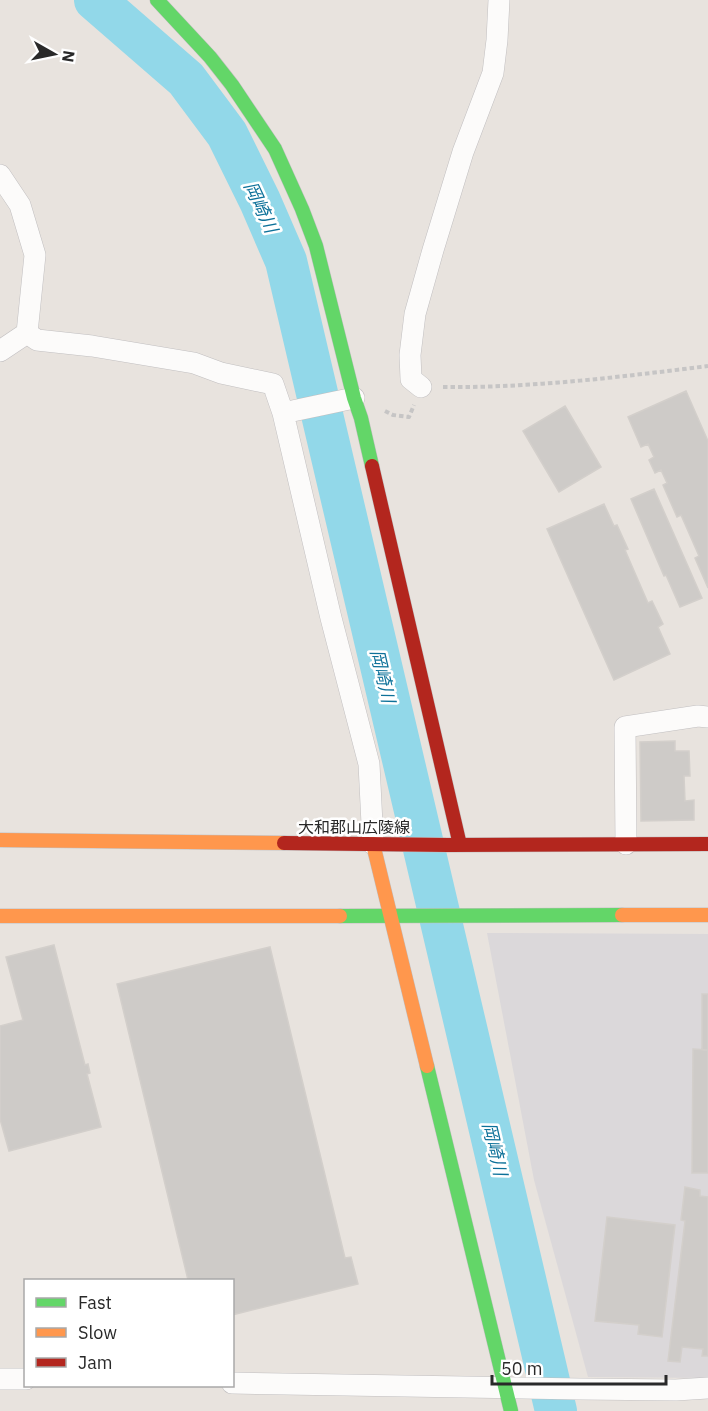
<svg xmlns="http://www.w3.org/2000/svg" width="708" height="1411" font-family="'IBM Plex Sans','Noto Sans JP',sans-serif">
	<rect width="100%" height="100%" fill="#e8e3de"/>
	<path fill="#dbd8da" d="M487,933L708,934V1378L588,1377L534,1180Z"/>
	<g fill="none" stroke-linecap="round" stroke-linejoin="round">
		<path stroke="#92d8e9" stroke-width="42" d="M95,0L186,79L227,134L260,201L286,261L556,1411"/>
	</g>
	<path fill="#cecbc8" stroke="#d3cfcb" stroke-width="1.5" d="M686,391L708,441V588L695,558L699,556L681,515L677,517L663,485L667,483L661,470L655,473L649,460L654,457L648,444L641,447L628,417Z
		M565,406L601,467L559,492L523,431Z
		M654,489L702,598L680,607L666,575L664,576L631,499Z
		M604,504L614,526L617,525L628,549L625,550L648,603L652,601L663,624L658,627L670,654L614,680L547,529Z
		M675,741V751H689L690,776H684L685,801L694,800V820L641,821L640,742Z
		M54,945L85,1065L88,1064L90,1073L87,1074L101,1127L9,1151L0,1119V1026L23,1020L6,957Z
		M270,947L345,1258L351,1257L358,1284L232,1315V1280H188L117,984Z
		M702,994H708V1050H702Z
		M693,1049L708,1050V1173H692Z
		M685,1187L700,1190V1196L708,1197V1356H702L703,1349L682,1347L680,1362L668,1361L685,1221L681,1220Z
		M607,1217L675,1225L662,1337L638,1334L639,1325L595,1321Z"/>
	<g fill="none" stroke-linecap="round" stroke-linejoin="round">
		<defs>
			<path id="street" d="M0,175L20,205L35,255L27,333L37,340L92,346L194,363L221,373L273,384L283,413L331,618L369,764L373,844
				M0,351L27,333
				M421,387L411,379L410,355L415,314L433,250L463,152L493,73L497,40L499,0
				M283,413L354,398
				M626,844L625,727L698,716L708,717
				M0,1379H26
				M232,1383L580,1389L676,1390L708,1388"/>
			<path id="fast" d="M157,0L210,57L232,85L275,149L302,209L316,246L354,398L361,418L372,466
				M340,916L622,915
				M427,1066L511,1411"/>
			<path id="slow" d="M0,840L284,843
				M373,844L427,1066
				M622,915H708
				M0,916H340"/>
			<path id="jam" d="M372,466L460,845
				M284,843L448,845L708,844"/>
		</defs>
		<use href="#street" stroke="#c1bfc0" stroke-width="22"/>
		<use href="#fast" stroke="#c1bfc0" stroke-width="15"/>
		<use href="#slow" stroke="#c1bfc0" stroke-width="15"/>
		<use href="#jam" stroke="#c1bfc0" stroke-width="15"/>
		<path stroke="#c6c5c5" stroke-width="4" stroke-dasharray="4.5 3" stroke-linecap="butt" d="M443,387C532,388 620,377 708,366
			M385,411L393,415L409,417L414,405"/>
		<use href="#street" stroke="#fcfbfa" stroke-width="21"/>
		<use href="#fast" stroke="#63d668" stroke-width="14"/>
		<use href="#slow" stroke="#ff974d" stroke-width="14"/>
		<use href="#jam" stroke="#b3261e" stroke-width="14"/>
	</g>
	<g text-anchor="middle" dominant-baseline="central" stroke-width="5" stroke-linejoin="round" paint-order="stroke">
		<g font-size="16" fill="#292929" stroke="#fff">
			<text x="354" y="827">大和郡山広陵線</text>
		</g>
		<g font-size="18" font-style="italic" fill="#0d7199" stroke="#fff">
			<text transform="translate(261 207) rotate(65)">岡崎川</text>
			<text transform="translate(383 676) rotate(77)">岡崎川</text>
			<text transform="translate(495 1149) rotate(77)">岡崎川</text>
		</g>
	</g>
	<rect x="24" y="1279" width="210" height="108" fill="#ffffff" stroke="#a9a9a9" stroke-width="1.5"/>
	<rect x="36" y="1298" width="30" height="9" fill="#63d668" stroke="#a9a9a9" stroke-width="1.5"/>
	<text x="78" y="1309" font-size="18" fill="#292929">Fast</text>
	<rect x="36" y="1328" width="30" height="9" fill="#ff974d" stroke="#a9a9a9" stroke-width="1.5"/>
	<text x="78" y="1339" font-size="18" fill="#292929">Slow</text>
	<rect x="36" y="1358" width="30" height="9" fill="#b3261e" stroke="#a9a9a9" stroke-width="1.5"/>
	<text x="78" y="1369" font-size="18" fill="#292929">Jam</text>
	<g transform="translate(54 54) rotate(99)" stroke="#ffffff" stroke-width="4.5" paint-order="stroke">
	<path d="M0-4.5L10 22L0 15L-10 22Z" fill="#292929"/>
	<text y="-9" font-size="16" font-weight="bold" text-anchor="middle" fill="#292929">N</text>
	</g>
	<path d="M492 1375v9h174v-9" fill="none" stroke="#292929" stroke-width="3"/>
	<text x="501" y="1375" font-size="18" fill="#292929" stroke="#ffffff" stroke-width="4.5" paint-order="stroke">50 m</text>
</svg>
